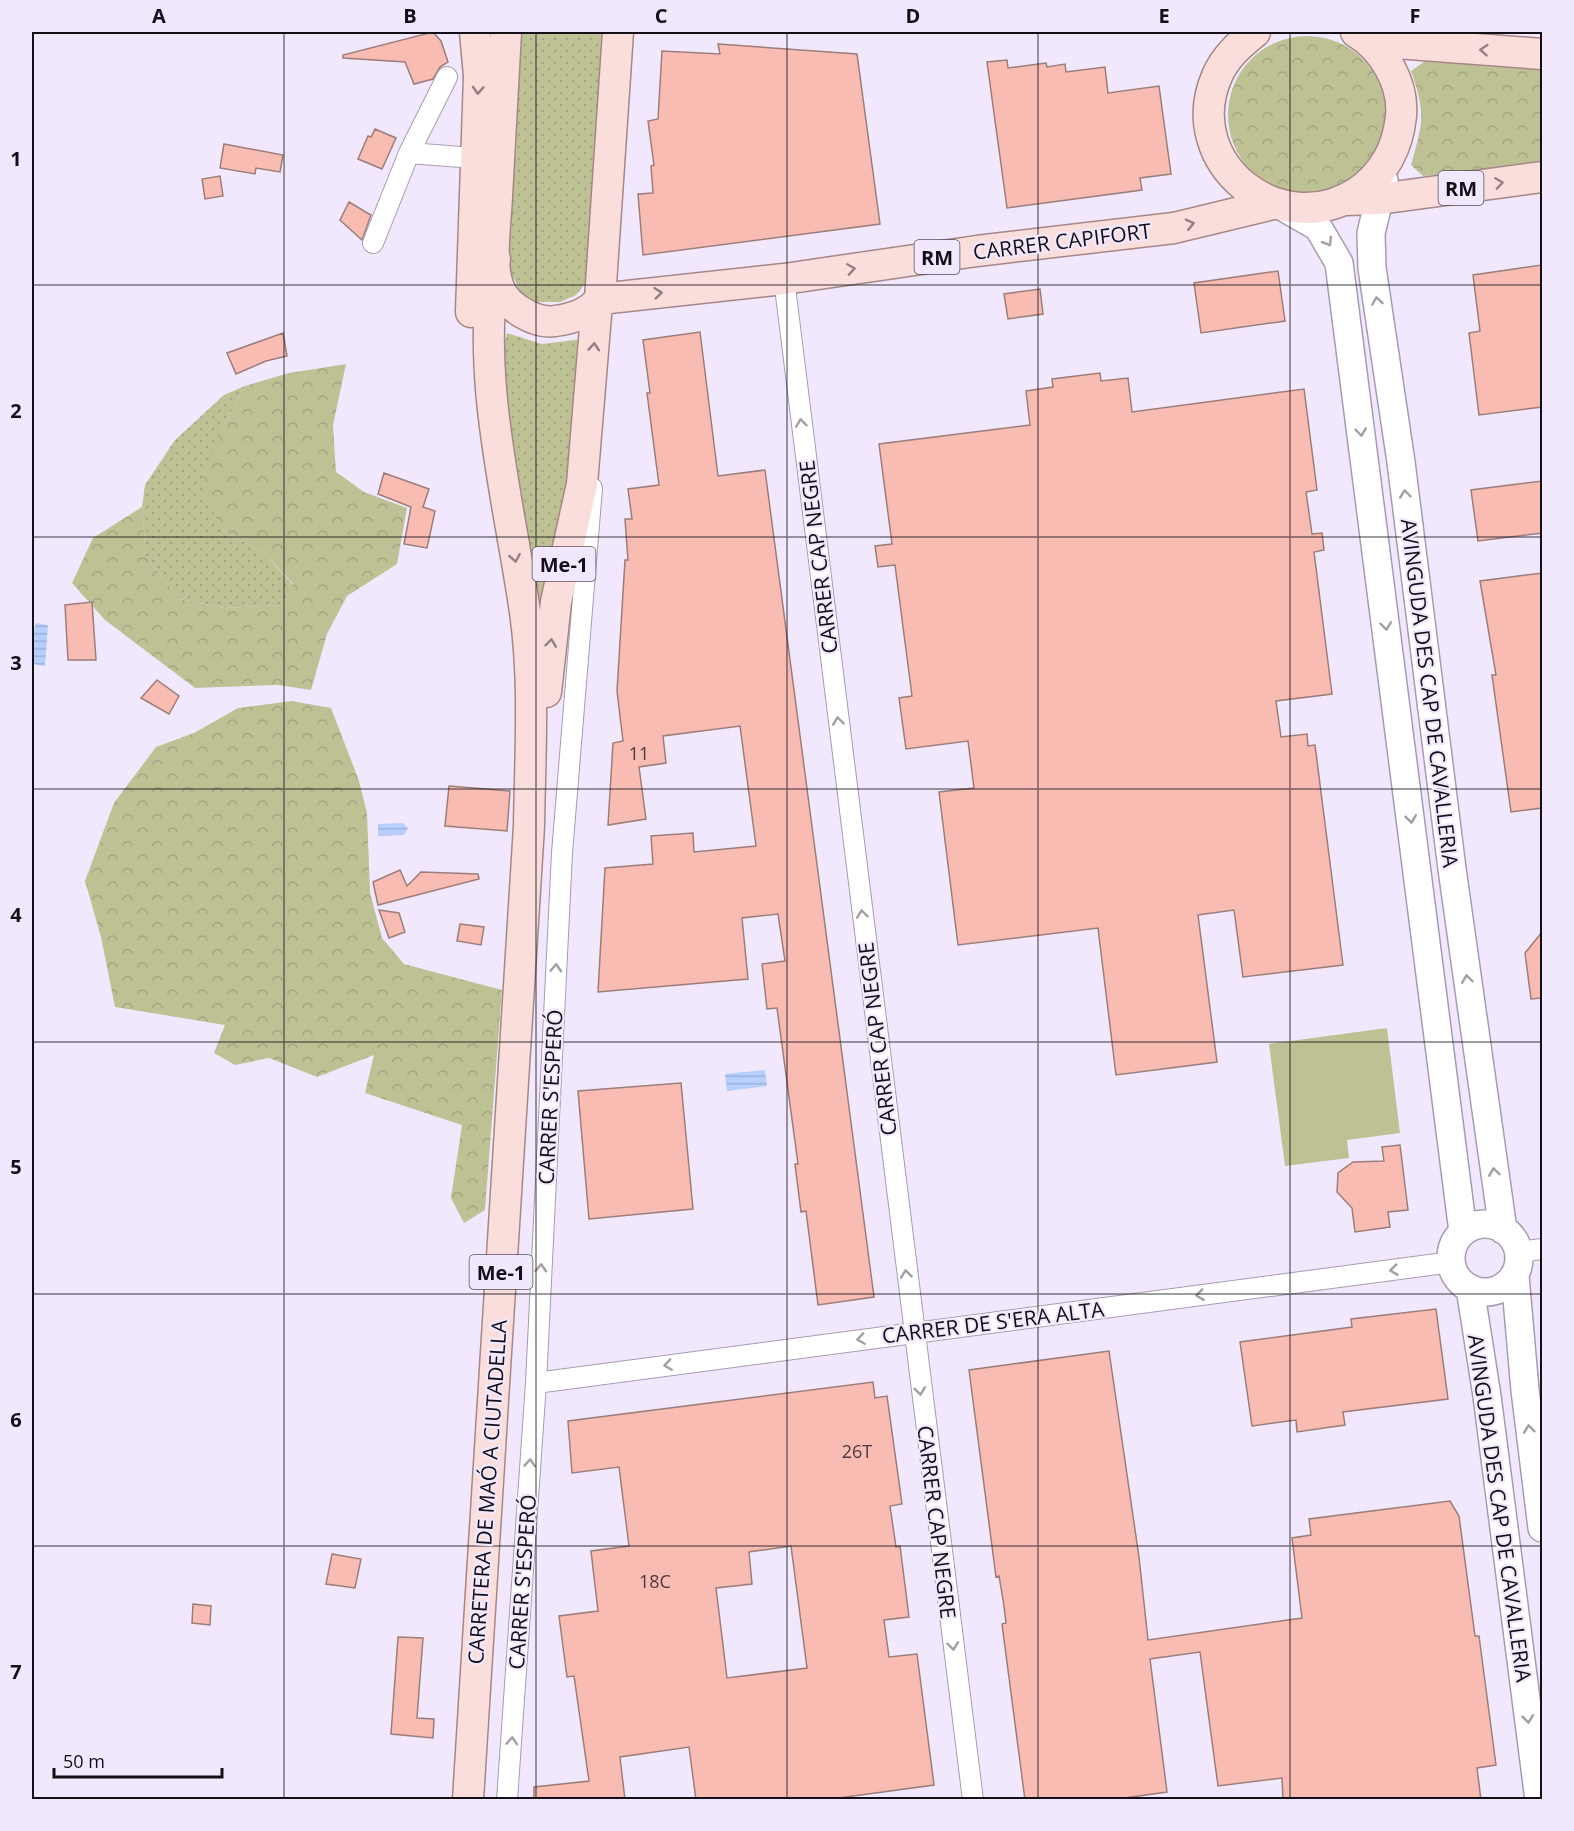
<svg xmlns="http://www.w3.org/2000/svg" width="1574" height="1831" font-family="'Open Sans',sans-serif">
	<defs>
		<pattern id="grass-dots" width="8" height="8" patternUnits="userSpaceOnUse" patternTransform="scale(1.5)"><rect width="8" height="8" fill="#bec194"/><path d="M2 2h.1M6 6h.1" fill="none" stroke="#a2a57f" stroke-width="1.8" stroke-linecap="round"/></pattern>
		<pattern id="forest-crowns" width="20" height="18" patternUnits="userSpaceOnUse" patternTransform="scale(1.5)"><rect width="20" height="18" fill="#bec194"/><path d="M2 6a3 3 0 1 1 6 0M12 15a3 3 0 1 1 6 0" fill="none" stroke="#a2a57f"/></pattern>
		<pattern id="water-rules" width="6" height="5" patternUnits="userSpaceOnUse" patternTransform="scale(1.5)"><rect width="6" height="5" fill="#b6cffe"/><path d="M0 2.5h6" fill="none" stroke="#9cb1d9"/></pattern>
	</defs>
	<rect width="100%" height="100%" fill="#f2e8fd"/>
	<path fill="url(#grass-dots)" d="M520,32H606L589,279L576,295L560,302H537L521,293L505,261Z
		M507,333L542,344L582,339L574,469L540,612L510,459L503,350Z
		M245,386L221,430V530L263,552L293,585L282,605L224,608L179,599L146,556L142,507L145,485L175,440L224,395Z"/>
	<path fill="url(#forest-crowns)" d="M1228 115a79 79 0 1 1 158 0a79 79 0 1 1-158 0Z
		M1431,57L1542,66V165L1423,176L1411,165C1423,122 1426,114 1411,71Z
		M346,364L333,425L336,472L364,492L407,508L397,564L347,596L327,634L311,690L278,685L195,688L105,620L72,583L93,538L142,507L146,556L179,599L224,608L282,605L293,584L263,552L221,530L201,484L221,430L245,386L289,373Z
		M292,701L331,708L359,781L367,813L370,893L382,938L404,964L502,990L485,1210L464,1223L451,1198L462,1125L365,1093L374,1055L317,1077L269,1058L235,1065L214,1053L225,1025L115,1007L101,937L85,881L114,803L156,747L194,733L238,708Z"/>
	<path fill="#bec194" d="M1387,1028L1400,1133L1347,1140L1349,1158L1285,1166L1269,1044Z"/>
	<path fill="url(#water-rules)" d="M36,623L48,625L45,666L32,664V636Z
		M403,823L408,828L404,835L378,836V824Z
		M765,1070L767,1086L727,1091L725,1074Z"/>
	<path fill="#f8bcb3" stroke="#9b7e79" stroke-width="1.5" fill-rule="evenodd" d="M433,32L441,41L448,62L440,67L433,79L414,84L405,62L343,58V55Z
		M718,44L857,54L880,224L643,255L638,194L653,193L651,166L654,165L648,121L658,119L662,51L720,54Z
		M1007,60L1008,68L1046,63L1047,67L1065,64L1066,72L1105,67L1108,93L1159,86L1171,174L1140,178L1142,190L1007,208L987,62Z
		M375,129L396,138L382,169L358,159L368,136L371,137Z
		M224,144L283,155L280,172L256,168L255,174L220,168Z
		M220,176L223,196L205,199L202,179Z
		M349,202L371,215L362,240L340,220Z
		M1542,265V407L1479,415L1469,333L1480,331L1473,275Z
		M1278,271L1285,321L1201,333L1194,283Z
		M1040,289L1043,314L1008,319L1004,294Z
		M700,332L718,476L765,470L874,1297L818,1305L806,1211L801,1212L795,1164H798L777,1008L767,1009L762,964L785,961L778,914L742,918L748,979L598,992L605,868L653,864L651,836L693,833L694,852L756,846L740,726L663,736L666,763L639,767L646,819L608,825L613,743L623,741L617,691L625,560H628L625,519H632L628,489L659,485L647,393H650L643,340Z
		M283,333L287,356L266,361L236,374L227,353Z
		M1100,373L1101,381L1128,378L1132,412L1304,389L1317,490L1306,492L1312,534L1322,533L1324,550L1314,552L1332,694L1276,701L1281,737L1307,734L1308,746L1315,745L1343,965L1243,977L1234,910L1198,915L1217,1062L1116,1075L1098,928L958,945L939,792L974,788L968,741L906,749L899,698L912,696L895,565L878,567L875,546L892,544L879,444L1030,425L1026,391L1053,387L1052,379Z
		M384,473L429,489L423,507L435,511L427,548L404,544L411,507L378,494Z
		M1542,481V533L1478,541L1471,490Z
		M1542,573V808L1511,812L1492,675H1496L1480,581Z
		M92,602L96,660H68L65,605Z
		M157,680L179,696L169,714L141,698Z
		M449,786L510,791L507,831L445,826Z
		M400,870L407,886L421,872L478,874L479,879L378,905L373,882Z
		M379,910L399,913L405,932L389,938Z
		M460,924L484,927L481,945L457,941Z
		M1542,932V998L1531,999L1525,953Z
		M681,1083L693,1209L589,1219L578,1091Z
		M1400,1145L1408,1210L1388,1212L1390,1227L1355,1232L1352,1208L1337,1192L1338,1173L1353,1162L1384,1161L1382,1147Z
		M1436,1309L1448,1399L1343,1412L1345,1425L1297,1432L1296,1420L1252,1426L1240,1342L1352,1327L1351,1319Z
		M1109,1351L1139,1557L1148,1640L1302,1618L1292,1538L1311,1535L1309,1519L1450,1501L1459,1516L1475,1636H1479L1496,1765L1477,1768L1481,1800H1283L1282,1778L1218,1786L1200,1652L1150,1659L1167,1792L1110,1800H1025L1002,1624L1006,1623L1004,1606L999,1576L996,1577L969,1370Z
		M873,1382L875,1398L887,1396L902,1504L890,1506L896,1547L900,1546L909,1617L884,1620L889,1657L917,1654L934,1785L824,1800H696L689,1747L620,1757L625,1800H534V1787L589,1781L574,1676L567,1677L559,1616L598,1611L591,1551L629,1546L619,1467L572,1473L568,1421ZM791,1546L807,1668L727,1678L716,1588L752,1584L749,1552Z
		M332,1554L361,1559L355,1588L326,1584Z
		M193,1604L211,1606L210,1625L192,1623Z
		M398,1637L423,1638L417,1718L434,1719L433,1738L391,1734Z"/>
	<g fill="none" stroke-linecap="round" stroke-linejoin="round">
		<defs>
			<path id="street" d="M409,153L447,77
				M373,243L409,153L474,158
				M784,279L973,1800
				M1519,1252L1542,1249
				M536,1383L1452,1262
				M507,1800L536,1383L562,853L592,488"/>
			<path id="secondary" d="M1384,180L1371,233L1372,268L1401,462L1452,869L1503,1230
				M1283,207L1318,227L1339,263L1463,1232
				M1451 1258a34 34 0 1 1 68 0a34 34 0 1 1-68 0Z
				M1515,1276L1525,1390L1542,1528
				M1470,1288L1487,1396L1539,1800"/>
			<path id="primary" d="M506,32C503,86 500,141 497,196C496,224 489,261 499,288C507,307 535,324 555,321C571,319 590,313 600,299L618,32
				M1255,32C1240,44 1225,57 1217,76C1179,163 1280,243 1358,192C1384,174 1398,147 1401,116C1404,83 1383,48 1356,32
				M1369,41L1542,54
				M1346,200L1379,199L1542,177
				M600,299L784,279L977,251L1174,228L1273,204
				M471,312L479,76L475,32
				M546,692L556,602L582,484L597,303
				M468,1800L529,826C530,755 535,683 525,612C508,495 475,377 495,259"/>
		</defs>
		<use href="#street" stroke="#a79bb3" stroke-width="22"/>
		<use href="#secondary" stroke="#a79bb3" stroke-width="30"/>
		<use href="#primary" stroke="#a68787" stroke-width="33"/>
		<use href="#street" stroke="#fff" stroke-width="20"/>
		<use href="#secondary" stroke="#fff" stroke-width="27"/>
		<use href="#primary" stroke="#f9dedb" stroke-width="30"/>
	</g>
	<defs><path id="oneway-chevron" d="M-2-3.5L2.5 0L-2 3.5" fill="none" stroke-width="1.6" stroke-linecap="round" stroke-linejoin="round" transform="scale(1.5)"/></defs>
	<g stroke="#928083">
		<use href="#oneway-chevron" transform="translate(1484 50) rotate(-176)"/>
		<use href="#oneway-chevron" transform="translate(478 90) rotate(93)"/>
		<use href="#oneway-chevron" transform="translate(1499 183) rotate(-8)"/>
		<use href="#oneway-chevron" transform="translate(1190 224) rotate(-13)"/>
		<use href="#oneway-chevron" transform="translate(851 269) rotate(-8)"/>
		<use href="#oneway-chevron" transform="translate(658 293) rotate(-6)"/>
		<use href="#oneway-chevron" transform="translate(594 347) rotate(-86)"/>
		<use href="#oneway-chevron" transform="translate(515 558) rotate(80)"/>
		<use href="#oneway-chevron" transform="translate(551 643) rotate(-83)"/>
	</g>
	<g stroke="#a19fa2">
		<use href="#oneway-chevron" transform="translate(1328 242) rotate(58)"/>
		<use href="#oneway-chevron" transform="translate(1377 301) rotate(-99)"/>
		<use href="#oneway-chevron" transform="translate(801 423) rotate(-97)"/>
		<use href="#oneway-chevron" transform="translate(1361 432) rotate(83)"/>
		<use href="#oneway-chevron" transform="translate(1405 494) rotate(-97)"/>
		<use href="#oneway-chevron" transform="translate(1386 626) rotate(83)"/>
		<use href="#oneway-chevron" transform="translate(838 721) rotate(-97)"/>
		<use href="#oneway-chevron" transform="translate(1411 819) rotate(83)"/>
		<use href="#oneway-chevron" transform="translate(862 914) rotate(-97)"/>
		<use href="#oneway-chevron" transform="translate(556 968) rotate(-87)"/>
		<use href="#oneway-chevron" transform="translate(1467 979) rotate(-98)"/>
		<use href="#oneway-chevron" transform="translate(1494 1172) rotate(-98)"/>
		<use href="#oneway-chevron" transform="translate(541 1268) rotate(-87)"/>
		<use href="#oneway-chevron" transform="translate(1394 1270) rotate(173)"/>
		<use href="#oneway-chevron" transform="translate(906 1274) rotate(-97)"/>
		<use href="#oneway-chevron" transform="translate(1200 1295) rotate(173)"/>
		<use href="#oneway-chevron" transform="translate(861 1339) rotate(172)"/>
		<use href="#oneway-chevron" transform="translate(668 1365) rotate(172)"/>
		<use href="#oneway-chevron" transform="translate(920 1391) rotate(83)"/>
		<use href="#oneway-chevron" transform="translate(1529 1429) rotate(-97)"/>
		<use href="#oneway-chevron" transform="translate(530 1463) rotate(-86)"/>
		<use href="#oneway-chevron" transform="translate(953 1646) rotate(83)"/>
		<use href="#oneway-chevron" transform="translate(1528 1719) rotate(83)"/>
		<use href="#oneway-chevron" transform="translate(512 1741) rotate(-86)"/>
	</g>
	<path fill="none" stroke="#130e17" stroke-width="1.5" stroke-opacity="0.55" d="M284,32V1800M536,32V1800M787,32V1800M1038,32V1800M1290,32V1800M32,285H1542M32,537H1542M32,789H1542M32,1042H1542M32,1294H1542M32,1546H1542"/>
	<g text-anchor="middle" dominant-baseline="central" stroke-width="4.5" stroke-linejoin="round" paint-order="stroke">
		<g font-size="18" fill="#4c3a3e">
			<text x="639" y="753">11</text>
			<text x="857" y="1451">26T</text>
			<text x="655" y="1581">18C</text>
		</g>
		<g fill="#f2e8fd" stroke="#564f5c" stroke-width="1.5">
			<rect x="1438.5" y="171" width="45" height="34" rx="4.5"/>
			<rect x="914.5" y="240" width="45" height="34" rx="4.5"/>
			<rect x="532.5" y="547" width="63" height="34" rx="4.5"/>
			<rect x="469.5" y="1255" width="63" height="34" rx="4.5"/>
		</g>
		<g font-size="20" font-weight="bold" fill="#130e17">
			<text x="1461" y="188">RM</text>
			<text x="937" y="257">RM</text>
			<text x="564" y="564">Me-1</text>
			<text x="501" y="1272">Me-1</text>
		</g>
		<g font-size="21" fill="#130e17" stroke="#f2e8fd">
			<text transform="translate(1062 241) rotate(-7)">CARRER CAPIFORT</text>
			<text transform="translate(818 557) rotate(-97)">CARRER CAP NEGRE</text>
			<text transform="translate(1430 693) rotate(83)">AVINGUDA DES CAP DE CAVALLERIA</text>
			<text transform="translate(877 1039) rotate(-97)">CARRER CAP NEGRE</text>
			<text transform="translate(550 1097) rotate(-87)">CARRER S'ESPERÓ</text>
			<text transform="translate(993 1322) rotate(-7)">CARRER DE S'ERA ALTA</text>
			<text transform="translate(487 1492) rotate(-86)">CARRETERA DE MAÓ A CIUTADELLA</text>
			<text transform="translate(1500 1508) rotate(82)">AVINGUDA DES CAP DE CAVALLERIA</text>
			<text transform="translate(937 1522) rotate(83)">CARRER CAP NEGRE</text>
			<text transform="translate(522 1582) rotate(-86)">CARRER S'ESPERÓ</text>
		</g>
	</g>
	<rect width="1574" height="1831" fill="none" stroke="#f2e8fd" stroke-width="66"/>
	<path d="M54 1768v9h168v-9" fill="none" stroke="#130e17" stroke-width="3"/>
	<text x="63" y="1768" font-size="18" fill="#130e17" stroke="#f2e8fd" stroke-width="4.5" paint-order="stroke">50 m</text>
	<rect x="33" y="33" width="1508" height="1765" fill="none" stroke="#130e17" stroke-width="2"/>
	<g font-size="20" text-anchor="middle" font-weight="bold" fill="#130e17">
		<text x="159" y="23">A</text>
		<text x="410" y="23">B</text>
		<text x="661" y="23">C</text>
		<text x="913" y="23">D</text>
		<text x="1164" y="23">E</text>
		<text x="1415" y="23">F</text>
		<text x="16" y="166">1</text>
		<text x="16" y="418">2</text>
		<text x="16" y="670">3</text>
		<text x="16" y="922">4</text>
		<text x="16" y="1174">5</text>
		<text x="16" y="1427">6</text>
		<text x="16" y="1679">7</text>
	</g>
</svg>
